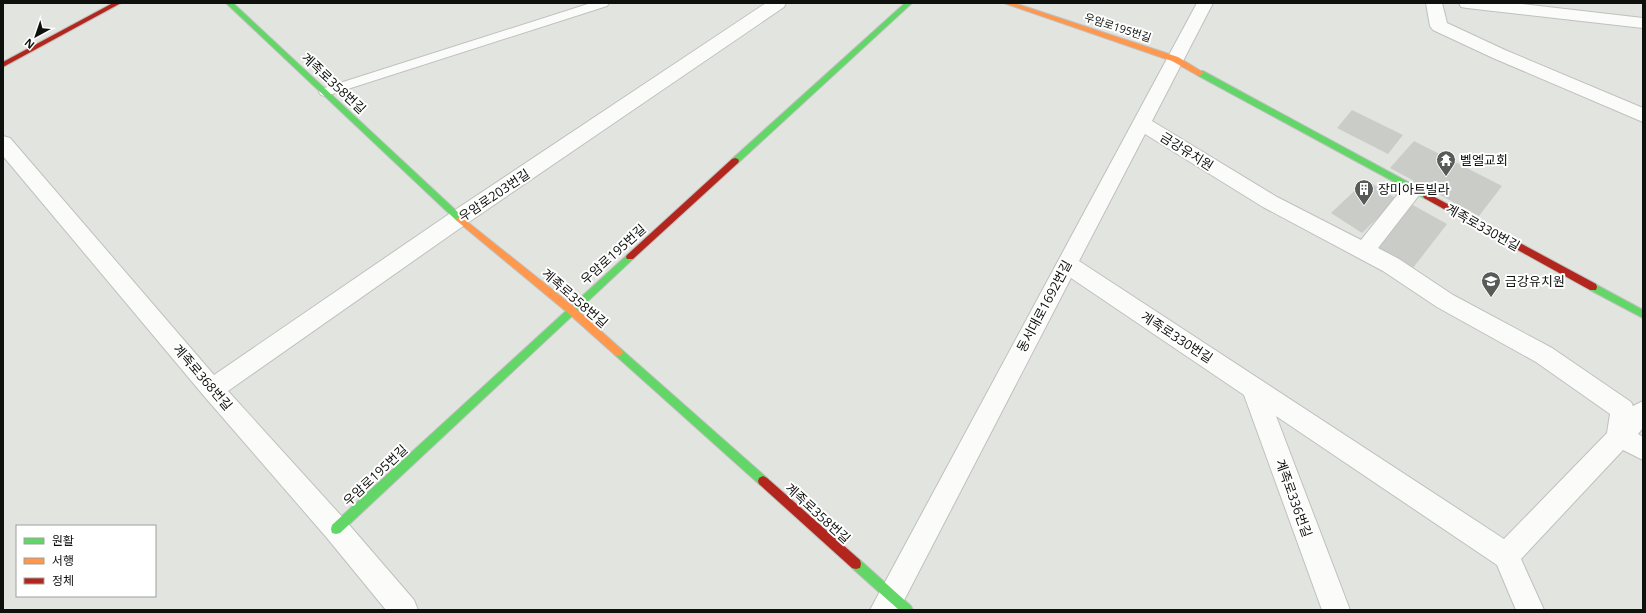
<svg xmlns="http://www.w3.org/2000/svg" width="1646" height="613" font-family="'Open Sans','Noto Sans KR',sans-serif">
	<rect width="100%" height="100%" fill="#e2e4e0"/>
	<path fill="#caccc8" d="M1352,110L1403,135L1388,154L1337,128Z
		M1414,141L1502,186L1479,216L1390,168Z
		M1366,180L1397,199L1362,233L1331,213Z
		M1411,204L1447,224L1413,268L1376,247Z"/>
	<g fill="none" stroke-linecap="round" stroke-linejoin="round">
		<defs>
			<path id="lane" d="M591,3H609L607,6L329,95L325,96L321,95L319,92L321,89Z"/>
			<path id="street" d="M766,3H786L784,7L466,224L228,391L345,520L414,600L418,610H386L327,538L204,396L3,156V136L10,138L214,375L452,212Z
				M1197,3H1213L1152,121L1277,197L1361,240L1406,184L1413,182L1420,184L1423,189L1420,194L1378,248L1399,259L1453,295L1552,348L1631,402L1633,406L1643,401V428L1638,434L1643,437V460L1623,450L1521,559L1544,610H1516L1497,565L1276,416L1350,610H1322L1244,395L1071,278L899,610H870ZM1145,134L1263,207L1383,271L1437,307L1536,362L1610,414L1607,433L1504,539L1079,261Z
				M1426,3H1442L1447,23L1505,50L1643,108V122L1493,58L1433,30L1430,26Z
				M1459,3H1514L1643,18V28L1467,8L1461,7Z"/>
			<path id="fast" d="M226,3H233L463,217L464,219L463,221H457Z
				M905,3H912L738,163H732L731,161L732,159Z
				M1197,71H1203L1430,194L1431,196L1427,199L1424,198L1197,75Z
				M630,254L634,257L633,259L340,533L336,534L332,533L331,529L332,525L627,255Z
				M1593,283L1643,310V318L1590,290L1589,287L1590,284Z
				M618,348L621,349L767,478L768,481L767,484L763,486L759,484L615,355L613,352L615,349Z
				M856,559L860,560L911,606L913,610H899L852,568L851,564L852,560Z"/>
			<path id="slow" d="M1004,3H1014L1178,57L1204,73L1200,75H1197L1172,61Z
				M460,216L574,307L621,349L623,352L621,355L618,356L615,355L568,313L457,221L456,219Z"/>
			<path id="jam" d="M113,3H121L3,67V62Z
				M735,158L738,159L739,161L738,163L633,259H627L626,257L627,255L732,159Z
				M1427,193L1596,284L1597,287L1596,290H1590L1424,198L1423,196L1424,194Z
				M763,476L767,478L860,560L861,564L860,568L856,569L852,568L759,484L758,481L759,478Z"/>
		</defs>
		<use href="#lane" stroke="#bfc1be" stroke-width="2"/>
		<use href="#street" stroke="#bfc1be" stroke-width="2"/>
		<use href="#fast" stroke="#bfc1be" stroke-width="2"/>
		<use href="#slow" stroke="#bfc1be" stroke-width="2"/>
		<use href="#jam" stroke="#bfc1be" stroke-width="2"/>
		<use href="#lane" fill="#fbfbfa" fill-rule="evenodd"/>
		<use href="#street" fill="#fbfbfa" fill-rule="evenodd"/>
		<use href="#fast" fill="#63d668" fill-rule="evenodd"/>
		<use href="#slow" fill="#ff974d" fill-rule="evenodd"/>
		<use href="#jam" fill="#b3261e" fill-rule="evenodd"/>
	</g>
	<defs>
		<symbol id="temple-pin" viewBox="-11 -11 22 30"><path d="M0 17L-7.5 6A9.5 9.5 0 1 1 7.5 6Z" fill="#585a57" stroke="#fff"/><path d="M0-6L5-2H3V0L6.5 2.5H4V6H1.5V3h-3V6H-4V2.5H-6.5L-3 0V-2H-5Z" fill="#fff"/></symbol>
		<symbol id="building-pin" viewBox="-11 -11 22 30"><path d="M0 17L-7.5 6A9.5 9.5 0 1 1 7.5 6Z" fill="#585a57" stroke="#fff"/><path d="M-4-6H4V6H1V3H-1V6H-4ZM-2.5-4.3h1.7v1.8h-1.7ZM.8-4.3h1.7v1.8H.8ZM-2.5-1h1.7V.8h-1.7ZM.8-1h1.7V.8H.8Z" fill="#fff"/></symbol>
		<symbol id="school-pin" viewBox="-11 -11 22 30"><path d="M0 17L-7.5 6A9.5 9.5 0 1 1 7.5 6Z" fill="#585a57" stroke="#fff"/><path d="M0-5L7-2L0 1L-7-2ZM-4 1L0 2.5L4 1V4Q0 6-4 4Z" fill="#fff"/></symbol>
	</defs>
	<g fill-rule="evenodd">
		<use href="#temple-pin" x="1435" y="149" width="22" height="30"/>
		<use href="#building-pin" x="1353" y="178" width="22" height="30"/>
		<use href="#school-pin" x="1480" y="270" width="22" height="30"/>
	</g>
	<g text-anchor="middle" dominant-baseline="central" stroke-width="4" stroke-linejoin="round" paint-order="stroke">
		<g font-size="11" fill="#0e100d" stroke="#fff">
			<text transform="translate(1118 27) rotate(18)">우암로195번길</text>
		</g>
		<g font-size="13" fill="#0e100d" stroke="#fff">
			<text transform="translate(334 83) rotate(43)">계족로358번길</text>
			<text transform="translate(1187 151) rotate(32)">금강유치원</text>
			<text transform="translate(494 195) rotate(-34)">우암로203번길</text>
			<text transform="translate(1483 227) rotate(29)">계족로330번길</text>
			<text transform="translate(613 254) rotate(-42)">우암로195번길</text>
			<text transform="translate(575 298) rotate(41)">계족로358번길</text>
			<text transform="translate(1044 306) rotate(-62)">동서대로1692번길</text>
			<text transform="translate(1177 337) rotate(33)">계족로330번길</text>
			<text transform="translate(203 377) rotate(49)">계족로368번길</text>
			<text transform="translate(375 475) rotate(-43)">우암로195번길</text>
			<text transform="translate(1294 498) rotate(70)">계족로336번길</text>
			<text transform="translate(818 513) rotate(42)">계족로358번길</text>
		</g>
		<g font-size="13" fill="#0e100d" stroke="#fff" text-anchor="start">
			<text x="1460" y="160">벨엘교회</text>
			<text x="1378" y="189">장미아트빌라</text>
			<text x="1505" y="281">금강유치원</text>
		</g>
	</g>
	<rect width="1646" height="613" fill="none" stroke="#0e100d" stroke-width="8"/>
	<rect x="16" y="525" width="140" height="72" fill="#ffffff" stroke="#9f9f9e"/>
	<rect x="24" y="538" width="20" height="6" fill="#63d668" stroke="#9f9f9e"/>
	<text x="52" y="545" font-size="12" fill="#0e100d">원활</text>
	<rect x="24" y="558" width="20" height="6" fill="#ff974d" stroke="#9f9f9e"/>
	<text x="52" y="565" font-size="12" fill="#0e100d">서행</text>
	<rect x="24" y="578" width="20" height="6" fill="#b3261e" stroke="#9f9f9e"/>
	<text x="52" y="585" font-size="12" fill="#0e100d">정체</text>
	<g transform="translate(36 36) rotate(220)" stroke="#ffffff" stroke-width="3" paint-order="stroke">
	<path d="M0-3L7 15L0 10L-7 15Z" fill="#0e100d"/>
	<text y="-6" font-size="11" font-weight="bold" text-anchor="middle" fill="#0e100d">N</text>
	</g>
</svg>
